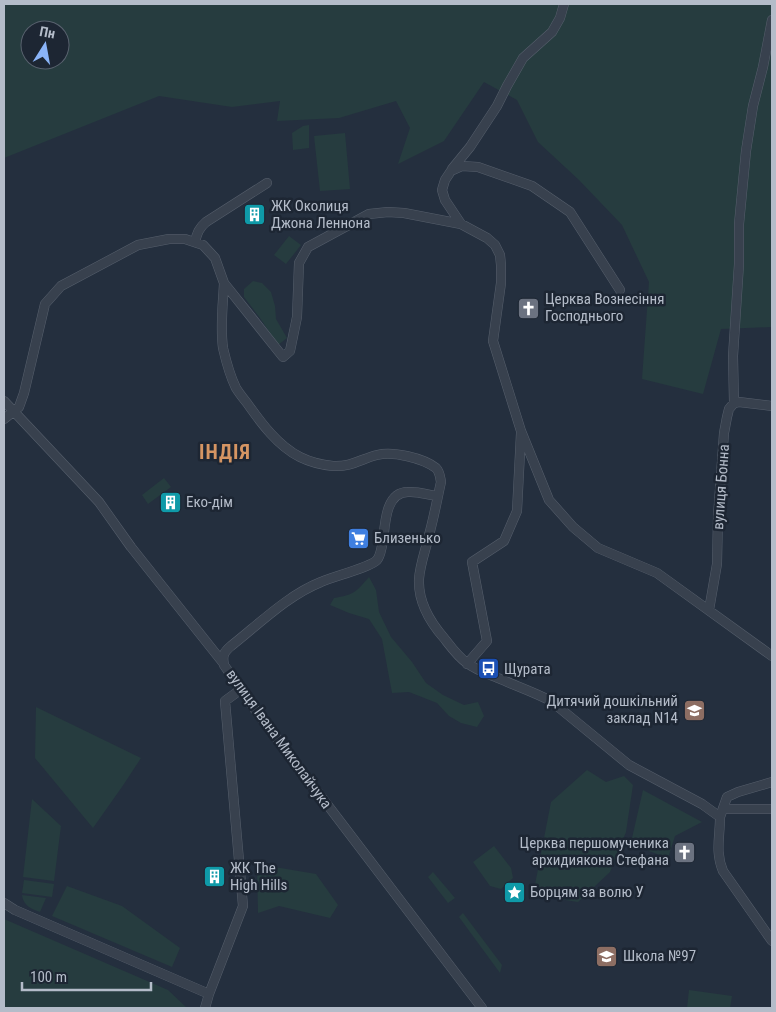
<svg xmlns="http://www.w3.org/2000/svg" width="776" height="1012" font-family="'Roboto Condensed',sans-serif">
	<rect width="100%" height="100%" fill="#242f3e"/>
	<path fill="#263c3f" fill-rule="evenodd" d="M4,4H772V327L721,329L703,394L642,379L649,282L622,225L579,180L538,142L517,100L484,82L444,141L398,164L410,128L396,101L339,118L277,121L280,101L232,107L159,96L4,158ZM30,30H60V60H30Z
		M309,125V148L293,150L292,133L303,126Z
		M345,133L350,189L320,191L314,136Z
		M289,236L301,245L286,264L274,255Z
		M253,281L262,283L271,292L275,306L276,319L287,338L278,345L260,318L244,297V289Z
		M164,478L171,487L148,504L142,495Z
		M369,577L376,590L379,612L391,637L412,662L426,683L443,695L464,705L478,702L484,716L477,727L461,723L449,716L437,703L409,692L392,693L382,639L369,619L349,613L330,605L334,598C354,595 356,592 369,577Z
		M36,707L141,758L124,784L93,828L35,758Z
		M587,770L606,782L624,776L633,785L626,832L610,872L578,902L533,895L551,802Z
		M643,790L702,822L675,836L668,858L646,850L648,844L632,838Z
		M32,799L61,826L54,881L23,877Z
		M494,846L511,868L513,878L501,889L490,886L473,862Z
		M257,864L316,874L338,905L330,918L279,906L258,913Z
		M433,872L455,898L448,903L428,877Z
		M24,880L54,884L52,897L22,893Z
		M67,886L122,906L180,948L172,967L52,916Z
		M22,895L46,898L40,912C31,909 23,905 22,895Z
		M463,913L502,965L500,973L459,917Z
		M4,919L168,990L187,1008H4Z
		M689,990L732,996L730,1008H687Z"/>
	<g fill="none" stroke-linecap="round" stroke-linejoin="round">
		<defs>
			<path id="minor" d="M452,169L470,147L497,106L507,86L523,58L552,32L560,18L564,4
				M461,224L445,200L442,190L445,180L451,171L462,166L478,167L532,186L570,212L620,290
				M195,242C197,233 199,228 206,222L267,183
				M224,283C223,304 220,326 223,348C226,361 230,376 236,388C239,393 243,398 247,403C261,423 278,446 300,457C310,462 323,465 333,466C351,467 361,459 377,455C393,451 423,458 436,468C440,472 440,477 441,482C437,500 434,517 429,535C426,549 420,564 419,579C418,601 430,622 444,638C451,647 458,657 467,663C476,670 488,674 498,678C516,686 534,692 551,701L629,765L702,804L720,817C720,837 715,852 723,871L772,941
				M4,401L99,502L131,547L224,664
				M734,403L733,356L739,264V224L746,151L753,106L763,67L772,20
				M4,419L19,407L24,393L45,304L61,286L138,245L169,239H185L203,245L215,258L224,283L283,357L290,351L297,317L299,263L308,247L369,214L388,212L404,213L461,224L487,238L495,245L500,255L501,265V283L493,341L521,431L549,500L573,527L598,548L657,573L772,656
				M438,496C428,495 418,491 408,492C385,492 385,525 383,542C381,548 381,555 377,560C371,567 332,577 321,582C288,595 259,624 231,646C224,652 222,655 224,665L250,703L482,1008
				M709,610L717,564L718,516L724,433L727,417L729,409L734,403L739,402L772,406
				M467,664L487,641L472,562L504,541L517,511L521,433
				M723,809H772
				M720,817L727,797L738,792L772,782
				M4,903L15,910L209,994
				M205,1008L209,994L243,906L225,701L240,690"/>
		</defs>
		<use href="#minor" stroke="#565f6c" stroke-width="10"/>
		<use href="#minor" stroke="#38414e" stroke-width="9"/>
	</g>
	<defs>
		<symbol id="building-square" viewBox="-11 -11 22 22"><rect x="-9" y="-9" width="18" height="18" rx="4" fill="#0f9aa8" stroke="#1d2633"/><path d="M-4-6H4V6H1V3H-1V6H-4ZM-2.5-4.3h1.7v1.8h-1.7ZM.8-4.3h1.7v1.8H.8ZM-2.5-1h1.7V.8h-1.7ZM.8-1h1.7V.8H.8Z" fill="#fff"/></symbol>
		<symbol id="church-square" viewBox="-11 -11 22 22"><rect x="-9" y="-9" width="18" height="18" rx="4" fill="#6b7280" stroke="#1d2633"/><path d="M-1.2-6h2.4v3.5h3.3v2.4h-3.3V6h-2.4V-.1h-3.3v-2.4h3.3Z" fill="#fff"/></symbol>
		<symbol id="supermarket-square" viewBox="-11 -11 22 22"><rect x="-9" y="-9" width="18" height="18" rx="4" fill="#3f7fe0" stroke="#1d2633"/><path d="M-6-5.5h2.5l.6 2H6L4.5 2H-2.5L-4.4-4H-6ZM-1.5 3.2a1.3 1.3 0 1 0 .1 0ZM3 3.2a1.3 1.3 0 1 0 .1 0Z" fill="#fff"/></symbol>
		<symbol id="bus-square" viewBox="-11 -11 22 22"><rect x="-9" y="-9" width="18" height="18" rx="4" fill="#1a4fb4" stroke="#1d2633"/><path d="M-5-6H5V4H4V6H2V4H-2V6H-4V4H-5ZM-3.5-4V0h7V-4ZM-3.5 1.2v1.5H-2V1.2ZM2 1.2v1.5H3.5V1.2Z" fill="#fff"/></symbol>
		<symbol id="school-square" viewBox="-11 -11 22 22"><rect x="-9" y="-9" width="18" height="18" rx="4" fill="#8d6e63" stroke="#1d2633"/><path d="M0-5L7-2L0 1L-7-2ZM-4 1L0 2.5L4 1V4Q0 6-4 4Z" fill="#fff"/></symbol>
		<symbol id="sight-square" viewBox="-11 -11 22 22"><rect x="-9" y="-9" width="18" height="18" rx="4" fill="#0f9aa8" stroke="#1d2633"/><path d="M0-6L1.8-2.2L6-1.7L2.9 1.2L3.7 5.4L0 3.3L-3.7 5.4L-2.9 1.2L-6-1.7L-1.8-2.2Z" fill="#fff"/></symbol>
	</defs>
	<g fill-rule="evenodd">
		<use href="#building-square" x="242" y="202" width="25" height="25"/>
		<use href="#church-square" x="516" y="296" width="25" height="25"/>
		<use href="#building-square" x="158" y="490" width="25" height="25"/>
		<use href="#supermarket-square" x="346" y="526" width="25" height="25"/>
		<use href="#bus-square" x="476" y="656" width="25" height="25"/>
		<use href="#school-square" x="682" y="698" width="25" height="25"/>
		<use href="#church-square" x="672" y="840" width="25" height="25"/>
		<use href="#building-square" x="202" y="864" width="25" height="25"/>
		<use href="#sight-square" x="502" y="880" width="25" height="25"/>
		<use href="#school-square" x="594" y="944" width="25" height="25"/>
	</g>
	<g text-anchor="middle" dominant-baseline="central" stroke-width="5" stroke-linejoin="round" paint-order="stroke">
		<g font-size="15" fill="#b4bcc9" stroke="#1d2633" text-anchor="start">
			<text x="271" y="206">ЖК Околиця<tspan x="271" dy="17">Джона Леннона</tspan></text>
			<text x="545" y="299">Церква Вознесіння<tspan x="545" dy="17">Господнього</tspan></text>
			<text x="186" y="502">Еко-дім</text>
			<text x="374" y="538">Близенько</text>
			<text x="504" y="669">Щурата</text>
			<text x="678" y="701" text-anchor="end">Дитячий дошкільний<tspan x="678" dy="17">заклад N14</tspan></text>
			<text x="669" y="843" text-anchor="end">Церква першомученика<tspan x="669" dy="17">архидиякона Стефана</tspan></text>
			<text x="230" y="868">ЖК The<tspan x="230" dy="17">High Hills</tspan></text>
			<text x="530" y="892">Борцям за волю У</text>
			<text x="623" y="956">Школа №97</text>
		</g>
		<g font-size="15" fill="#b4bcc9" stroke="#1d2633">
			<text transform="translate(721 487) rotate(-86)">вулиця Бонна</text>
			<text transform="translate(279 739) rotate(54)">вулиця Івана Миколайчука</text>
		</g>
		<g font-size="20" font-weight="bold" letter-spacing="1" fill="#d59563" stroke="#1d2633">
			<text x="225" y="452">ІНДІЯ</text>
		</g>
	</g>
	<rect width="776" height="1012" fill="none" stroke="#b4bcc9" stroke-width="10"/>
	<g transform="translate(45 45) rotate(11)"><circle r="24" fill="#1d2633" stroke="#59626f"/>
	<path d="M0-4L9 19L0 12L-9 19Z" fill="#8ab4f8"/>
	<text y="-8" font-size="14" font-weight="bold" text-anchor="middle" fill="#b4bcc9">Пн</text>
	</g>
	<path d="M22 982v8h129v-8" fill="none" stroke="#b4bcc9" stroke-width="2.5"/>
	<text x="30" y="982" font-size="15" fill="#b4bcc9" stroke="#1d2633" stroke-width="4" paint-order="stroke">100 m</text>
</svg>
